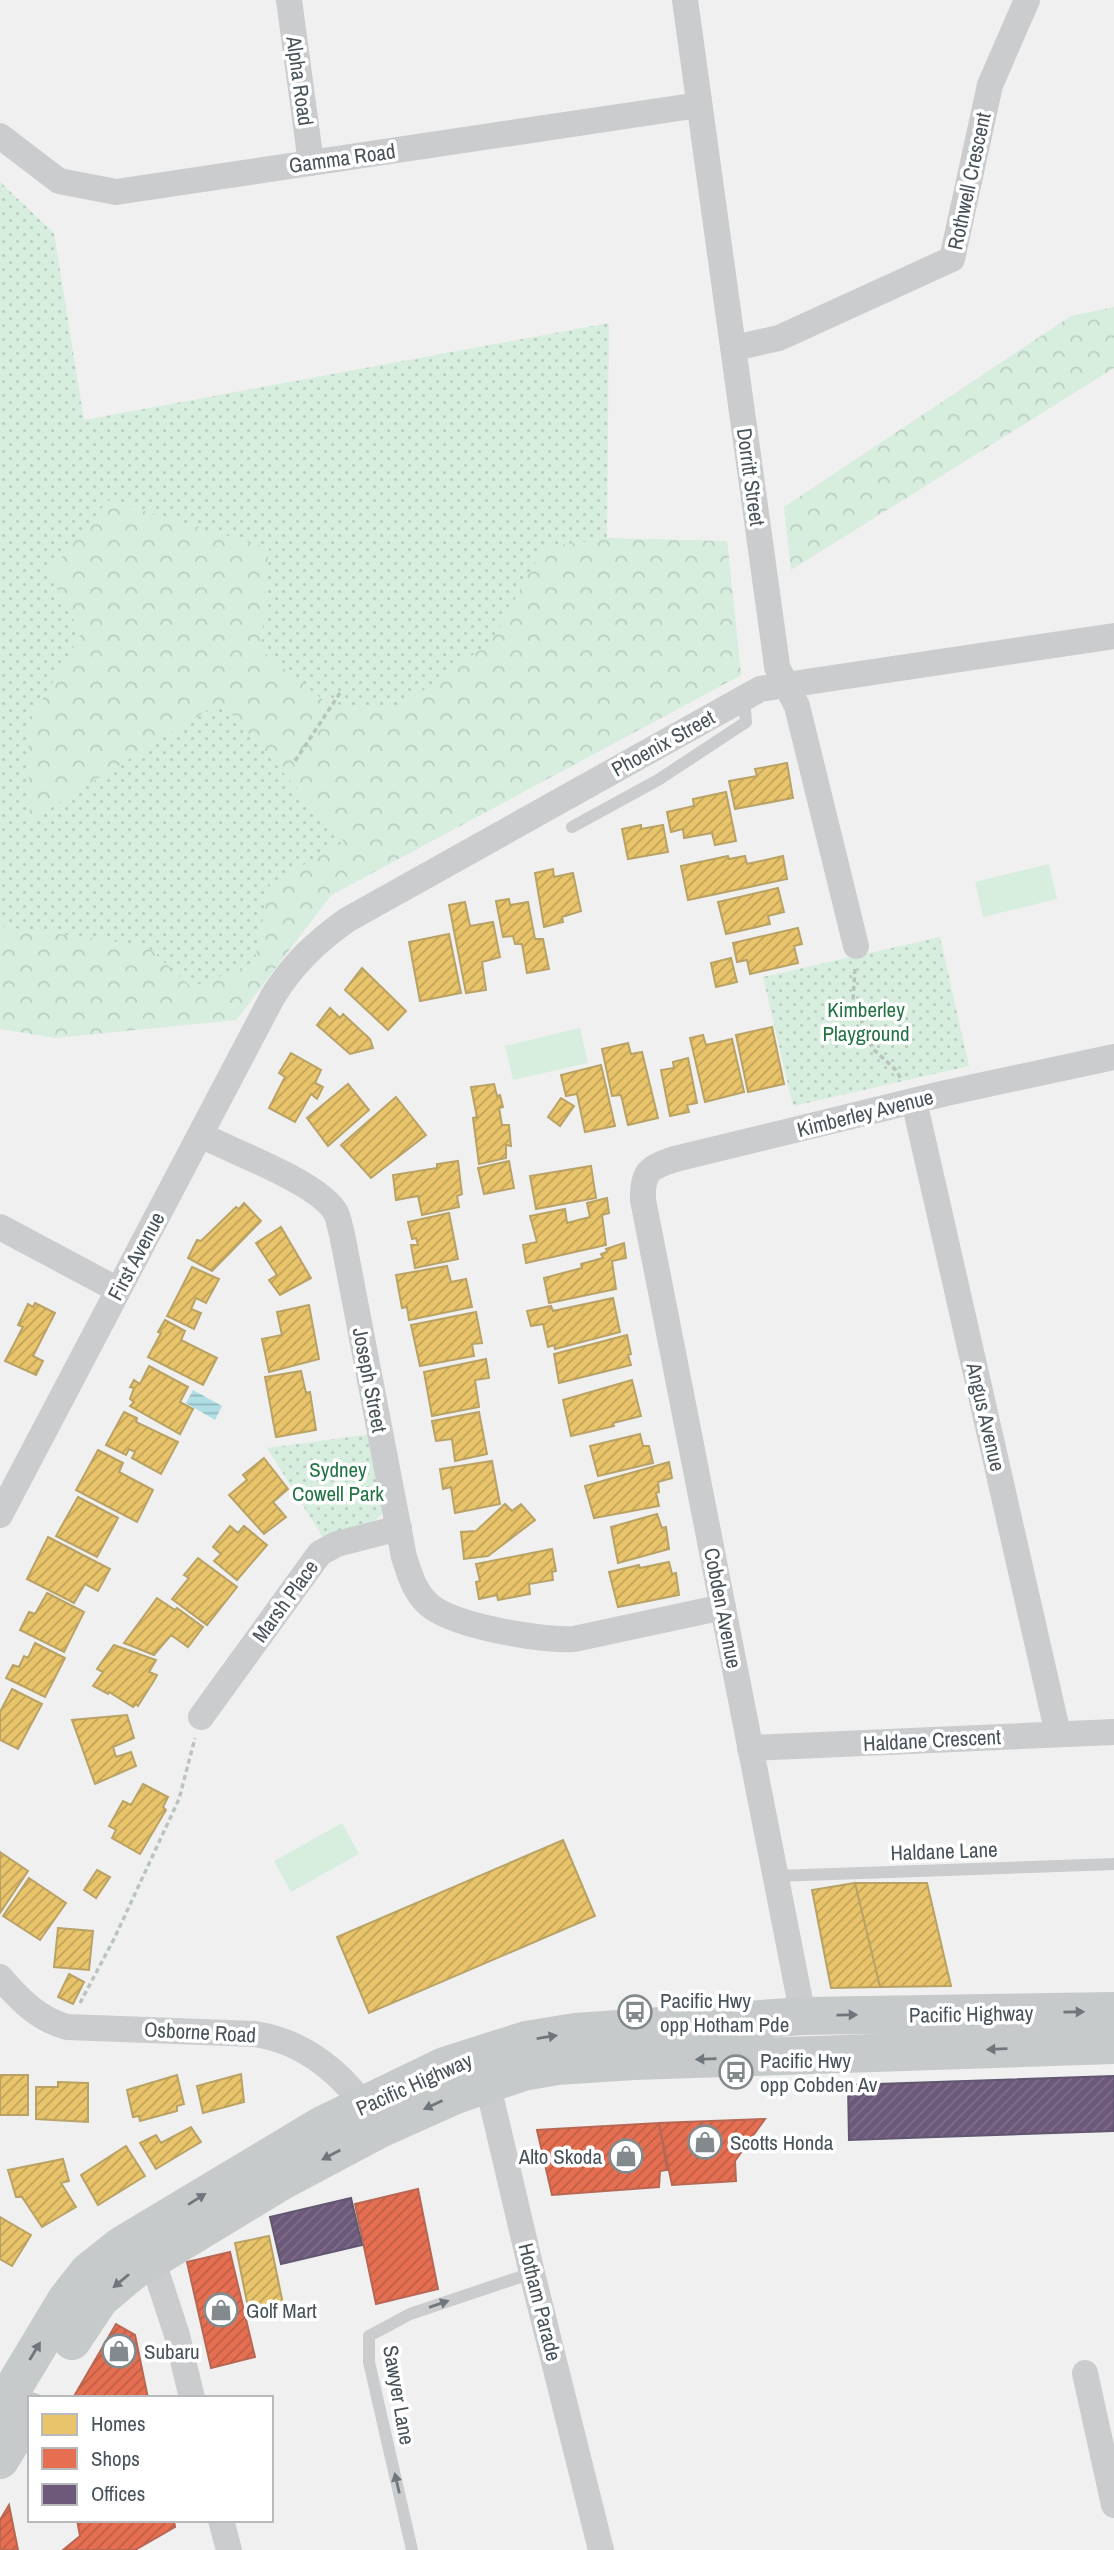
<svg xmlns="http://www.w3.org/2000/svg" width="1114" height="2550" font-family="'Archivo Narrow',sans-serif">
	<defs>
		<pattern id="grass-dots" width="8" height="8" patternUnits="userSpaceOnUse" patternTransform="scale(1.75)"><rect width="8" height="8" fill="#d7edde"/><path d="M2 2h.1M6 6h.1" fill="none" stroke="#bacdc1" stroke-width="1.8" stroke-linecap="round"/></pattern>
		<pattern id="forest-crowns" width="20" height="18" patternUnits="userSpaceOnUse" patternTransform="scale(1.75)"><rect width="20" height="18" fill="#d7edde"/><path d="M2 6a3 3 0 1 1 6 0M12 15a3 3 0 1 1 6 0" fill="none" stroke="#bacdc1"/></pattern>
		<pattern id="water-rules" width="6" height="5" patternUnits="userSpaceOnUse" patternTransform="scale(1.75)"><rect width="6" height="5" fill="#b1dee6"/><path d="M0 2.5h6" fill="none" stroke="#92b7bd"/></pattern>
		<pattern id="homes-hatch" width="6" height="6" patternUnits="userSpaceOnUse" patternTransform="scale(1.75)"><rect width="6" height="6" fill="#e9c46a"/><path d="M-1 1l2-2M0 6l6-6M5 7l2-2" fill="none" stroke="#bfa25a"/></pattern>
		<pattern id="shops-hatch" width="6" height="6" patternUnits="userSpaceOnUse" patternTransform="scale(1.75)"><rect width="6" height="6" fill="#e76f51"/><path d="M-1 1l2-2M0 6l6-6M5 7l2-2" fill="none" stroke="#bd5e46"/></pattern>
		<pattern id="offices-hatch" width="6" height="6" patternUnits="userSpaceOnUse" patternTransform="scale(1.75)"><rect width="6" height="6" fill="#6d597a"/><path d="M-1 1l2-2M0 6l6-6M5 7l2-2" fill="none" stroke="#7f708b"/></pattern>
	</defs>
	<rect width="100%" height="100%" fill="#f0f0f0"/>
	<path fill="url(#grass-dots)" d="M0,182L54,233L84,420L609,323L607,538L727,541L741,675L331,895L236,1020L0,1029Z
		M940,937L969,1066L793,1106L763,977Z
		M372,1434L384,1510C374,1529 344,1532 324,1539L267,1448Z"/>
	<path fill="url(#forest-crowns)" d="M1114,307V368L791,570L784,507L1071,316Z
		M108,500L269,548L261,650L328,704L398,708L491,642L544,547L607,539L727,541L741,675L331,895L236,1020L55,1038L0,1029V926L147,946L191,987L254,964L270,884L344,842L221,702L30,821L28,724L81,634L49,573Z"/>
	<path fill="#d7edde" d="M1049,864L1057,899L983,917L975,882Z
		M580,1028L588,1063L513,1080L505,1046Z
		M342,1823L359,1854L291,1892L274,1861Z"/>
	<path fill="url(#water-rules)" d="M193,1390L222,1406L215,1420L186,1403Z"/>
	<path fill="url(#homes-hatch)" stroke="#b9a265" stroke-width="2" d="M787,763L793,798L735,809L729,781L757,776L755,769Z
		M726,792L736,841L715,845L712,833L684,838L683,829L671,832L667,812L694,806L693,799Z
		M641,825V829L663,825L668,852L628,859L622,829Z
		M728,856L729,859L745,856L747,864L783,856L787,879L688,900L681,866Z
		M553,869L554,877L573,873L581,911L562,917L563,922L544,927L535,873Z
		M778,888L784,912L768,916L770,924L726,934L718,902Z
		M509,899L510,905L528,902L535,939H543L549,969L527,973L522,944H515L513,936L503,937L496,901Z
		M465,902L470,926L493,922L500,957L482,962L486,990L466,993L449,905Z
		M798,928L802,944L794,946L798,963L750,974L747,960L737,962L733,943Z
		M449,934L461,993L420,1001L409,942Z
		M731,958L737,982L716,987L711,963Z
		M362,968L406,1011L388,1030L345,990Z
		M330,1008L340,1018L343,1014L370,1039L373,1048L350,1054L317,1025Z
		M772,1027L784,1084L748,1092L736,1035Z
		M703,1035L706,1045L732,1039L744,1092L705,1102L690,1038Z
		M628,1043L631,1054L642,1052L658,1118L628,1125L621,1095L612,1096L602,1049Z
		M291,1053L321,1070L315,1083L323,1087L317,1099L311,1094L295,1122L269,1108L285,1077L279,1073Z
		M688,1058L697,1103L687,1105L689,1112L670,1116L661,1070L674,1068L673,1062Z
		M601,1065L615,1126L585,1132L577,1094L566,1096L561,1075Z
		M348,1084L369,1110L328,1146L307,1118Z
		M494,1084L497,1096L500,1095L503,1107L499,1108L502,1125H509L511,1146L506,1145V1158L479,1164L473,1118L477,1117L471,1087Z
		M396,1097L426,1135L371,1178L341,1145Z
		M561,1098L574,1106L560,1126L548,1117Z
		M458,1161L462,1194L457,1196L459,1207L422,1215L418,1196L396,1200L393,1175L437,1168V1164Z
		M509,1161L514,1188L484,1194L478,1168Z
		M591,1166L596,1198L536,1209L530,1176Z
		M607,1198L609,1213L602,1215L606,1245L526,1263L523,1245L537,1242L530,1216L565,1209L567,1223L590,1217L587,1203Z
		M244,1203L261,1221L212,1271L188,1258L197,1240L201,1241L236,1207L239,1209Z
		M449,1213L458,1259L415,1268L411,1245H418L416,1238L412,1239L408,1222Z
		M281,1227L311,1278L280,1295L269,1280L277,1275L256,1243Z
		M624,1243L626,1258L612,1261L616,1289L549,1303L544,1278L582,1268L581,1264L603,1258L601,1254L607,1252L606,1249Z
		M447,1266L451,1282L466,1279L472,1307L409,1320L407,1307L402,1308L396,1275Z
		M192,1267L219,1279L206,1303L196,1298L191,1309L201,1313L194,1329L167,1316Z
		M613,1298L620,1332L555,1349L554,1345L548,1347L543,1324L531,1326L527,1311L551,1306L553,1311Z
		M35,1303L55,1313L33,1356L43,1361L36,1375L5,1361L23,1327L18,1325L28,1304L33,1307Z
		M309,1305L319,1359L269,1372L262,1339L282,1335L277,1312Z
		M476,1312L482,1343L472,1344L474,1356L420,1366L411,1325Z
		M165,1320L185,1331L181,1340L217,1358L203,1385L148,1357L161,1333L158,1332Z
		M627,1335L631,1354L628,1355L631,1365L559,1383L554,1354Z
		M486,1359L489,1378L475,1380L479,1407L432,1416L424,1372Z
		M149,1366L188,1387L180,1402L193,1409L180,1434L130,1406L134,1402L130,1399L134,1388L130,1387L134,1380L140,1384Z
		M301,1371L306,1393L310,1392L316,1430L276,1437L265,1377Z
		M632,1380L641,1416L613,1423L614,1426L571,1436L563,1400Z
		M124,1412L137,1418L136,1422L178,1442L161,1474L132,1458L135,1452L129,1449L126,1455L106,1445Z
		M479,1412L487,1454L455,1461L452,1439L436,1441L432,1421Z
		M640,1434L643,1446H649L653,1463L598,1476L590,1446Z
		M98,1450L123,1463L119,1472L153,1490L137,1522L76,1490Z
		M264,1458L288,1489L273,1502L286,1517L264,1534L229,1495L247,1480L243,1475Z
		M492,1461L500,1504L455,1513L451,1487L443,1489L440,1469Z
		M669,1462L672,1478L658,1482L659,1492L656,1493L659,1506L594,1518L585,1486Z
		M78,1497L118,1518L97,1557L56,1536Z
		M505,1504L512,1511L521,1504L535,1520L488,1556L464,1559L461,1532L476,1531Z
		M657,1514L662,1528L666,1527L669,1549L618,1563L611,1527Z
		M230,1526L238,1533L244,1526L267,1545L237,1580L214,1561L221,1554L213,1547Z
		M48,1537L110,1569L98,1591L85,1584L74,1603L27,1579Z
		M552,1549L556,1571L552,1572L553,1580L529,1584L530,1594L498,1600L497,1595L479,1599L476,1582L480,1581L476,1564Z
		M198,1558L237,1587L207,1625L172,1599L189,1578L184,1575Z
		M669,1562L672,1574L676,1573L679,1595L618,1607L609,1572L639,1565L640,1568Z
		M47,1593L84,1612L64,1652L20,1630L29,1612L35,1614Z
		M157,1598L175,1610L177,1608L203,1627L188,1647L171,1635L154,1655L124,1643Z
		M35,1643L65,1658L45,1697L6,1678L13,1665L19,1667L24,1656L28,1658Z
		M114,1645L156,1660L149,1672L157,1675L155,1679L138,1706L136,1704L133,1707L109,1692L108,1694L93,1686L103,1672L97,1669Z
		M12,1689L42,1704L18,1749L0,1740V1712Z
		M127,1715L134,1738L113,1747L116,1757L131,1752L136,1766L95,1784L72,1720Z
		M143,1784L168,1797L163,1807L166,1810L140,1854L112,1838L116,1830L109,1826L123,1801L131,1805Z
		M563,1840L595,1916L369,2013L337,1937Z
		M0,1852L28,1871L0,1913Z
		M97,1870L110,1877L96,1898L84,1890Z
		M29,1878L66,1903L40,1940L3,1916Z
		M855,1883H927L951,1986L880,1987Z
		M855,1883L880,1987L831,1988L812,1890Z
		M58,1928L93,1931L89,1970L54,1967Z
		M69,1974L84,1982L73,2004L58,1997Z
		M241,2074L244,2102L203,2113L197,2086Z
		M0,2075H28V2115H0Z
		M177,2075L184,2104L177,2106V2111L140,2121L139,2116L133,2117L127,2090Z
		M58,2082L88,2083V2122L36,2119V2087H58Z
		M191,2127L201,2142L156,2169L140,2143L156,2135L161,2143Z
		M126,2146L145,2176L98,2205L81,2175Z
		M63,2159L69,2181L61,2183L76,2207L42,2227L22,2197H16L8,2170Z
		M0,2217L31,2235L12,2266L0,2259Z
		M269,2236L283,2304L249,2312L235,2243Z"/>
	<path fill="url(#shops-hatch)" stroke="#b86754" stroke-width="2" d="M765,2119L735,2161L736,2181L672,2185L659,2123Z
		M659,2123L667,2170L660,2171L659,2187L552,2195L537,2130Z
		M418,2189L438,2289L376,2304L355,2204Z
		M230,2252L255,2357L211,2368L187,2262Z
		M116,2324L135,2335L148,2398H73Z
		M9,2505L18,2550H0V2520Z
		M77,2520H174L175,2527L135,2550H63L80,2536Z"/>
	<path fill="url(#offices-hatch)" stroke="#625770" stroke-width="2" d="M1114,2076V2131L849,2140L848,2085Z
		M351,2198L362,2245L281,2264L270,2217Z"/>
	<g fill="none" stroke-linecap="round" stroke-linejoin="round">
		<path stroke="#b9c3bf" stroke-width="3.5" stroke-dasharray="5 3.5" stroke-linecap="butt" d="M295,761L340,693
			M855,969L853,1000L873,1049L896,1070L901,1079
			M80,2003L114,1939L179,1799L195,1738"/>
		<path stroke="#caccce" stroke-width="12" d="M572,827L658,780L746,722L744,698
			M776,1876L1114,1864
			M412,2550L369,2362V2336L410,2314L532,2273"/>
		<path stroke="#caccce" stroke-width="26" d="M289,0L311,163
			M685,0L776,658L777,667L797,706L856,946
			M0,136L59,181L116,192L699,105
			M734,348L779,338L952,259L990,85L1027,0
			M914,1101L1058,1734
			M201,1135C233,1152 320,1183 336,1213C339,1219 340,1228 342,1234L404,1557C410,1575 414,1591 428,1604C452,1626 541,1641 574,1639L723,1607
			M0,1227L118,1290
			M0,1515L273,996C293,964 316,942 347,920L760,689L1114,636
			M201,1717L320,1553L337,1544L399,1528
			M750,1748L1114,1732
			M0,1977C20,2000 38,2019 67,2027L255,2034C304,2041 345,2075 371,2116
			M803,2016L643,1200C642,1171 650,1167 675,1159L946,1093L1114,1057
			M484,2069L532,2273L601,2550
			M152,2259L177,2335L192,2398
			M1085,2373L1114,2505
			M221,2520L229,2550"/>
		<path stroke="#c7cacb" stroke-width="38" d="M72,2341L100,2299L132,2272L282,2181L380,2129L456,2095L523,2072L557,2066L634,2061L1114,2045
			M0,2410L66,2300L88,2272L122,2245L322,2125L444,2066L526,2040L575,2032L803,2016L1114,2011
			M0,2460L30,2411"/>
	</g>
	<defs><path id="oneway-solid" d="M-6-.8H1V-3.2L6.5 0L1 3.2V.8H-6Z" transform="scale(1.75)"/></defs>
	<g fill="#6f777c">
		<use href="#oneway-solid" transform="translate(1074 2012) rotate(-1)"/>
		<use href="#oneway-solid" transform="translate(847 2015) rotate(-1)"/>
		<use href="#oneway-solid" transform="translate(547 2037) rotate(-9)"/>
		<use href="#oneway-solid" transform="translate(997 2049) rotate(178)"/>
		<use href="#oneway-solid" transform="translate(706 2059) rotate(178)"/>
		<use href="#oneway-solid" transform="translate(433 2105) rotate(155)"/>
		<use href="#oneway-solid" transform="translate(331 2155) rotate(152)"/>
		<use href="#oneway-solid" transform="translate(197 2199) rotate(-32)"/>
		<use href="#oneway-solid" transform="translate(121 2281) rotate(140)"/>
		<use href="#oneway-solid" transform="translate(35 2351) rotate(-59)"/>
	</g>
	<g fill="#70777d">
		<use href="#oneway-solid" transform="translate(439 2304) rotate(-19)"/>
		<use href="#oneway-solid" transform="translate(397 2483) rotate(-103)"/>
	</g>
	<defs>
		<symbol id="bus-ring" viewBox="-11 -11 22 22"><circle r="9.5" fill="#fff" stroke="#838a8e" stroke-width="1.5"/><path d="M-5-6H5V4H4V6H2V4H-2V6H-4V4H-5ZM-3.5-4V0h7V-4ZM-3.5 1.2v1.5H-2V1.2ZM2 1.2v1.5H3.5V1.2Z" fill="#838a8e"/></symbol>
		<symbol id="shop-ring" viewBox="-11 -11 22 22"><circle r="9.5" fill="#fff" stroke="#838a8e" stroke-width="1.5"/><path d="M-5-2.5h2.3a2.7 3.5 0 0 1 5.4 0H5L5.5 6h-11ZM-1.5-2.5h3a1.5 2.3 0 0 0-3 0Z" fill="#838a8e"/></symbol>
	</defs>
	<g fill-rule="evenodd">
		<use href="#bus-ring" x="616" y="1993" width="38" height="38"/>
		<use href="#bus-ring" x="717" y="2053" width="38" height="38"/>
		<use href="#shop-ring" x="686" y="2123" width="38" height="38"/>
		<use href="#shop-ring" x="607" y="2137" width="38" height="38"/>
		<use href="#shop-ring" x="202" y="2291" width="38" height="38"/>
		<use href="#shop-ring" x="100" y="2332" width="38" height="38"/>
	</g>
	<g text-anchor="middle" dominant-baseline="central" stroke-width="7" stroke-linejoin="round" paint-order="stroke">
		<g font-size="21" fill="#49535a" stroke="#fff">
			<text transform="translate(300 81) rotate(82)">Alpha Road</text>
			<text transform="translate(342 158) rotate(-8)">Gamma Road</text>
			<text transform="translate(969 181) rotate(-78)">Rothwell Crescent</text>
			<text transform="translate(751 477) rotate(82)">Dorritt Street</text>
			<text transform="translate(663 743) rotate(-29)">Phoenix Street</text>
			<text transform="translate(865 1113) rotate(-14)">Kimberley Avenue</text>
			<text transform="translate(136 1256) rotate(-62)">First Avenue</text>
			<text transform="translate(370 1380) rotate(79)">Joseph Street</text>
			<text transform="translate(986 1417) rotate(77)">Angus Avenue</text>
			<text transform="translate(285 1601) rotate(-54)">Marsh Place</text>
			<text transform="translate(723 1608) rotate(79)">Cobden Avenue</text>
			<text transform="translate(932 1740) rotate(-3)">Haldane Crescent</text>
			<text transform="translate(944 1851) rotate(-2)">Haldane Lane</text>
			<text transform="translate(971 2014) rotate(-1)">Pacific Highway</text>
			<text transform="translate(200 2032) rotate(3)">Osborne Road</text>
			<text transform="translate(414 2084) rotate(-24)">Pacific Highway</text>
			<text transform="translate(540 2302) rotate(76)">Hotham Parade</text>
			<text transform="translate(399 2395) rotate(80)">Sawyer Lane</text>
		</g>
		<g font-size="21" fill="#237345" stroke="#fff">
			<text x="866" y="1009">Kimberley<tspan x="866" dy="24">Playground</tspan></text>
			<text x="338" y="1469">Sydney<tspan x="338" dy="24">Cowell Park</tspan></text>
		</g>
		<g font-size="21" fill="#49535a" stroke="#fff" text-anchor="start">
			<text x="660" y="2000">Pacific Hwy<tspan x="660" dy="24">opp Hotham Pde</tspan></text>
			<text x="760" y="2060">Pacific Hwy<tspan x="760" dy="24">opp Cobden Av</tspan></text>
			<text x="730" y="2142">Scotts Honda</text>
			<text x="602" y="2156" text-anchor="end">Alto Skoda</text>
			<text x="246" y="2310">Golf Mart</text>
			<text x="144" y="2351">Subaru</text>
		</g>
	</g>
	<rect x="28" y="2396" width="245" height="126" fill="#ffffff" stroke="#b6babd" stroke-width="2"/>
	<rect x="42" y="2414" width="35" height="21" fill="#e9c46a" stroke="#b6babd" stroke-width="2"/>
	<text x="91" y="2431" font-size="21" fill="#49535a">Homes</text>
	<rect x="42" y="2448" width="35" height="21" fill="#e76f51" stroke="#b6babd" stroke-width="2"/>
	<text x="91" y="2466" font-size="21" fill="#49535a">Shops</text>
	<rect x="42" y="2484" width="35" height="21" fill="#6d597a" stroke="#b6babd" stroke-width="2"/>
	<text x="91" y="2501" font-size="21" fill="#49535a">Offices</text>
</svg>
